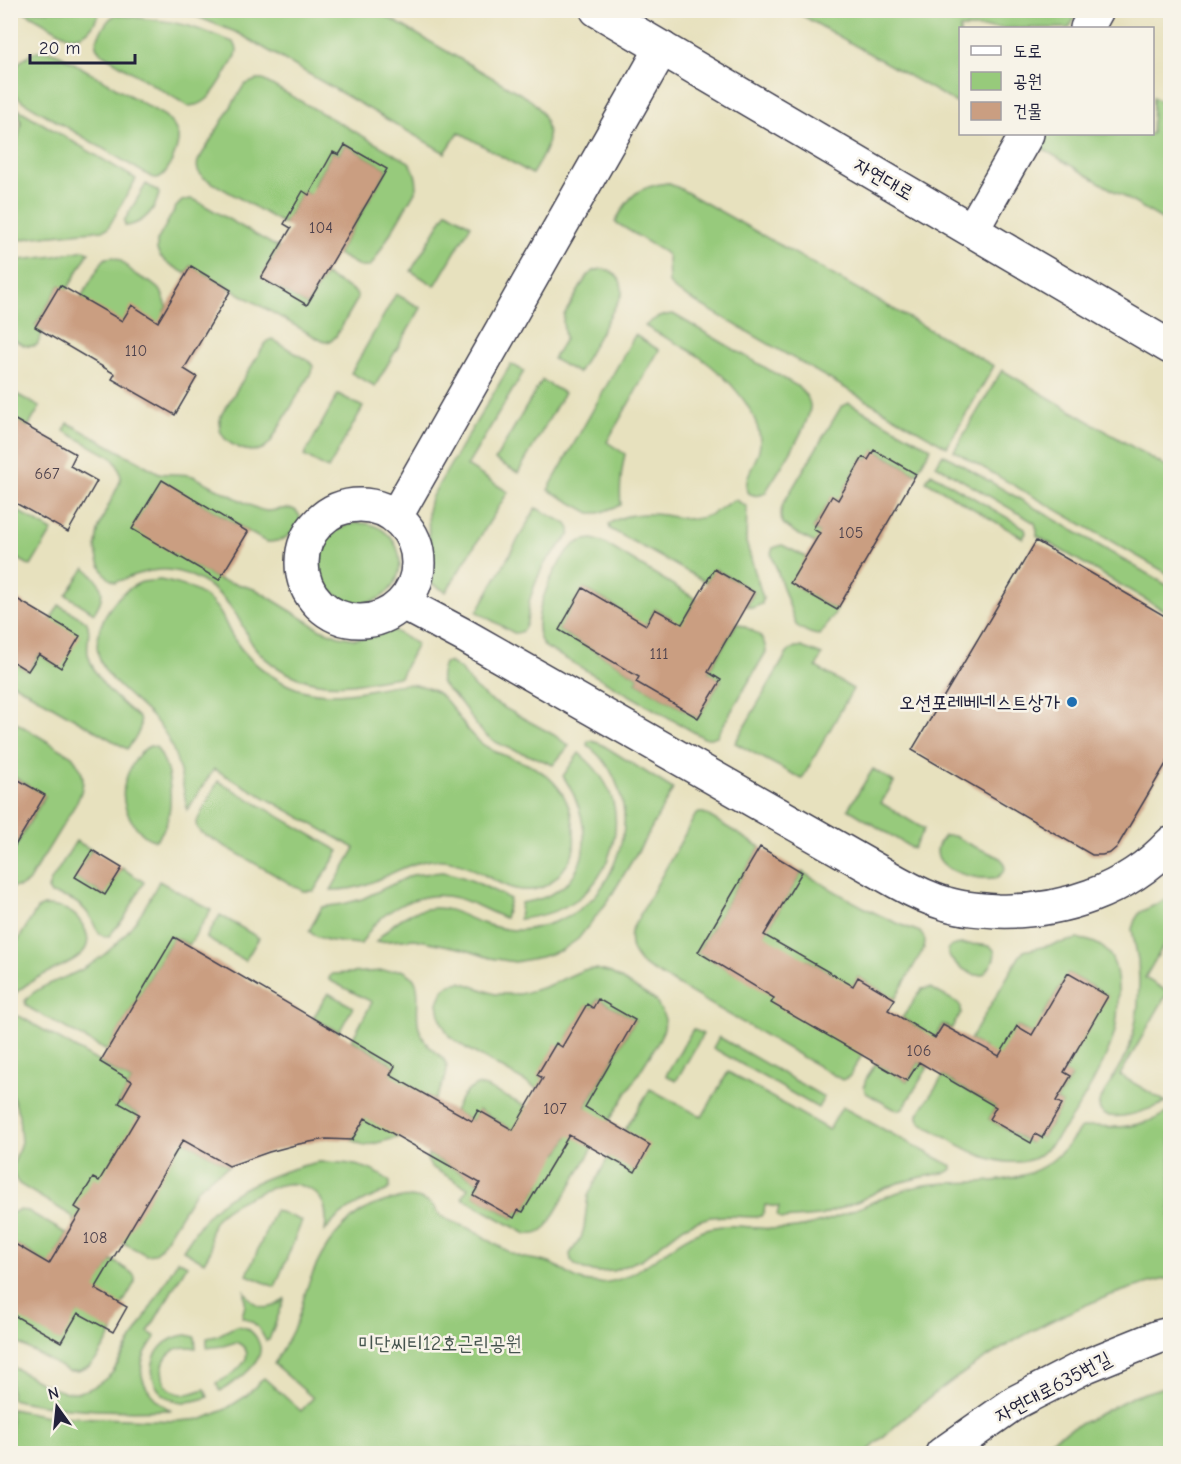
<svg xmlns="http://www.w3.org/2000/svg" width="1181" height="1464" font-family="'Comic Neue','Poor Story',sans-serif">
	<rect width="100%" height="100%" fill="#f7f3e8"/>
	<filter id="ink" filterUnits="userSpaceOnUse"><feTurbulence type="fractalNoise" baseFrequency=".0167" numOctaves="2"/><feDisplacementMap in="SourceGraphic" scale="12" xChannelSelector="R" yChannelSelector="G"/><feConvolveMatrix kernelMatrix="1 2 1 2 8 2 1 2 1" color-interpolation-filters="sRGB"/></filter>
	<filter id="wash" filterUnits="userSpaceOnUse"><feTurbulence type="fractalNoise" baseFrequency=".008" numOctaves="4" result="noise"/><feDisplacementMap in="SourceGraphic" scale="24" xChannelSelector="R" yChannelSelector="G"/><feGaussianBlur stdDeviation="1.35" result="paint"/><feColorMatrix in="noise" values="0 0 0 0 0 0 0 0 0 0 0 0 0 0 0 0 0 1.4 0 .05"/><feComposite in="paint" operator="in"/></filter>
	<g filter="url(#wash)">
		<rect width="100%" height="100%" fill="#e7e1be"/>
		<path fill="#97ca7b" stroke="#5c765b" stroke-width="1.5" d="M23,11H99C95,27 85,39 67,36Z
			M171,11H377L519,93C524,96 530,99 535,104C539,108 543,114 545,120C553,143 544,154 532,174L459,132L445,153L238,33L187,13Z
			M794,11H1079L1069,28H960V105Z
			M119,15L170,22L189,26L212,34L233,42L236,46L237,50L236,56C228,68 216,93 206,100C200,105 195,105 188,106L102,54C99,51 97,49 96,46C95,39 108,18 114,16C115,15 117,15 119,15Z
			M37,51H48L60,55L165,116C171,123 177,128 178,137C179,147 169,172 160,177C156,179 155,178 151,177L22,101C1,84 15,60 37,51Z
			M256,80H263L409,162C415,170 417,177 417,188L373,263L368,267H361L337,254L387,169L345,145L339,155L333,152L314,185L315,199L303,191L284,224L204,178C198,172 196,169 198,161L244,85Z
			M1153,97L1170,107V224L1036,145L1043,134H1152Z
			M18,109L136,179L108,228L103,230L34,237L11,242V154L19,135L21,123Z
			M667,183L679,188L994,366L947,447L675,290L669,283L668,256L664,252L615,222C630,196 635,187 667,183Z
			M146,184L158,191L159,194C155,210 144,223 127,226L125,225L124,221Z
			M190,199L195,200L279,248L265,271L267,282L307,305L325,275L354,291L357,295V300L336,336L331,341L324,342L191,266L186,274L166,262L160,256L157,250V241L176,207L182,201Z
			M447,211L471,225L435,286L411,271Z
			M84,250L89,252L67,290L60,285L35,326L43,332L37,345C27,349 19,343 11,338V261L55,256Z
			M113,257L120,260L136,275L151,283L161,291L167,306L164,311L170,315L159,334L117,330L81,297L102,262L106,258Z
			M601,269C616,270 623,280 622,294L578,373L553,359L565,339L563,322L564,315L587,276L594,271Z
			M396,294L421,308L375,386L351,373Z
			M673,314L797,386C803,391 809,397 810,405C811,425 776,474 765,493C758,497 754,496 747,492C743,475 759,461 760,444C760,410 727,377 701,358C684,346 663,337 645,326C654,318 661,315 673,314Z
			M635,335L659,350L607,442L625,454C621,472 619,487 621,505L599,513H590L548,490Z
			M272,339L310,362L313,366L312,371L270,443C267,445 265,448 262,449C248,455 224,444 220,430C219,425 220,420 221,415L267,341Z
			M511,364L524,371L467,466L508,492L446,592L431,583L434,563L429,537L428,511L431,498L439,484Z
			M1002,370L1170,469V575L954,451Z
			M542,380L564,393L518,473L495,460Z
			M11,391L40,407L28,427L16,421L11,430Z
			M338,394L363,407L328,469L304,456Z
			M849,403L931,448L916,474L875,450L868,460L863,457L844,490L845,504L832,497L813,529L827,537L821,546C812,541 788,531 783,523C779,517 781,511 783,504L841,407Z
			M68,423L159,473C170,475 181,473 193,476C208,484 224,492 240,500C248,504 257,510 266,511C278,512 298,500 301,521C290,536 285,542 266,542L162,481L133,528L219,580L241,585L257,590L320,629L339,636L355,639L372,637L393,630L417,644L400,677C373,680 345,688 318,683C294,679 267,665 253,645C246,635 242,623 235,613C221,591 194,572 168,570C155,569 144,572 132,576C126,578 122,581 115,582C107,579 104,573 100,565C87,534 110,507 121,479C120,470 118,464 111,457L64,431Z
			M943,454L1170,587V614L1037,536V530L1035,523L936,465Z
			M931,473L1025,528L1026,533L1023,538L926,481Z
			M736,500L747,507L746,542L763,598L762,604L752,608L747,606L754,592L715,569L706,582L610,529L609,524C624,513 647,513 664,515C674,517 683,519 693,519C700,518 709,516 715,512C723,508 727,502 736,500Z
			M11,507L52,531L31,566L11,555Z
			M536,508L567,524L570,529V534C563,544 553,553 545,563C538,574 534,587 530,599C526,610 532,634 514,633L477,612Z
			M320 563a40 40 0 1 1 80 0a40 40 0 1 1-80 0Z
			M593,539L604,543L696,599L688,614L683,637L670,617L655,609L641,633L629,615L584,588L559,630L639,677L636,682L698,718L721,680L708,672L737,623C752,631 765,633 766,652L717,736L711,738H704L545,647C525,626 553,565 571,548C577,541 584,540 593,539Z
			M782,545L806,557L800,580L797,587L837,610L820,635C812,635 802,630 796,625L771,553L773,548Z
			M85,568C102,582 108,593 94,613L66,595Z
			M160,580C181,584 202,590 216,607C224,616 227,629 234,639C247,659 266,674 288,685C313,697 341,695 368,690C389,686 409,680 430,689C451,697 459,723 475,738C492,754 507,755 527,764C562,779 577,811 574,848C572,862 554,884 540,888C505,900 478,861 443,860C414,858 392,875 367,884C355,889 343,890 331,890L355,848L214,769L187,810C183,784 179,758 166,735C141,692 70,674 108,611C115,599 128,587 142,582C148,581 155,581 160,580Z
			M59,605L86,621C92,630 86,643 88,654C95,682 118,700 139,718C144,730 134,739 127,749L11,682V660L28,671L39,654L60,667L51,619Z
			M795,647H801L822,655L816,667L853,689L802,779L735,743L786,655L790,650Z
			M449,662L460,669L474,687L488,699L554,735L569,746L553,765C530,753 500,750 481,731C473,722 467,710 459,701C445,685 435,687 444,663Z
			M10,719L72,756C85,772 86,783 77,802L28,882L20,887H11V854L45,796L11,775Z
			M588,741H592L601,744L673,789L644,841L608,901L578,939L562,950L541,957L515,962L490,958L463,949L415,939L376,942C391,924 408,910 433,908C450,907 461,915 476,921C490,926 506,931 521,930C542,928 568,919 585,905C612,884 632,831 621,798C618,785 612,771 604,761C599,755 592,750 587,744Z
			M150,746L156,747C173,770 177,818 156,840C148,840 142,834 137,828C121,809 119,789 131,767C136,758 141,750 150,746Z
			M579,753C592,764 604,777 610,793C624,828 609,875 579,898C561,911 541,917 519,919L521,903C593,894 598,828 563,776Z
			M873,769L894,782L881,803L924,829L913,849L848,809Z
			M218,781L339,851L314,891H303L200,832L197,828L196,823Z
			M699,813H704L760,847L698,952L739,976L802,872C841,895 877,917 920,932C925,938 926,941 924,948L895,999L858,977L850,992L832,974L808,960L862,1055L849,1077L842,1080L643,965C632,953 629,947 631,931L695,816Z
			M944,836H954L973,846L999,857L1004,862L1005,870L997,878C990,878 981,879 974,877C952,873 924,860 944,836Z
			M76,841L92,850L76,877L104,895L122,868L144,882L125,917L109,936H103C96,932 95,926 92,920C83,903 69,897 51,894L48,889L51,881Z
			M442,872C467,876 488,888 510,899L505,918C489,912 473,902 457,898C430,890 398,902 378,921C371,927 366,936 361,944C347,943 319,942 309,931L322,907L343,904L362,899L412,875Z
			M159,881L211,910L189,945L174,937L107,1051L31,1009L26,1005L25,1001C34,987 66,978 81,970C118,950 141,918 159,881Z
			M1170,895V934L1145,978L1168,992L1120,1075L1166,1102C1154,1108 1097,1131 1099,1103L1129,1049L1134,1030L1138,1007L1139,981L1138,960L1132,929L1135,920L1140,912L1159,903Z
			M44,906C58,906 72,909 80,921C104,954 67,962 45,974C32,980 21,988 11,997V952L37,909Z
			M220,915L259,938L245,961L206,938Z
			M1078,939C1114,942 1119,968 1118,999C1118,1009 1117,1021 1115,1031C1107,1063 1063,1141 1035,1158C1031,1160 1022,1162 1017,1162C985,1165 948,1138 921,1123L918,1118V1114L943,1076L996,1107L989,1119L1030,1143L1035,1134L1042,1138L1062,1104L1056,1101L1071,1077L1064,1072L1107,995L1068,973L1044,1014L1037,1037L1017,1026L1011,1037L1006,1067L982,1054L985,1048L970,1040L1019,957L1024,951Z
			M961,944C976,945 1005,940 991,965C988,969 986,974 981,975C970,978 926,948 961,944Z
			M596,969L611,973L655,1000L661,1010L665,1019L664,1029L657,1044L605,1128L581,1115L635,1020L598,999L593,1008L587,1005L567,1039V1050L556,1044L538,1075L549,1082L543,1092L466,1048L449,1036L441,1021L438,1003L443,990L450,984L461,982L495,994H520L545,987L583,970Z
			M401,970C428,979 413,1006 419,1028C421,1035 425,1042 431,1048C438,1054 447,1059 447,1069C447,1080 439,1091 435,1100L424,1094L400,1137L365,1146L352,1140L395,1066L352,1040L372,1002L329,980V978L332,974Z
			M930,988L958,1003L961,1007V1013L951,1029L943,1024L932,1043L923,1031L902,1018L922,989Z
			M328,993L353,1007L339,1032L313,1018Z
			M16,1016L21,1017L132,1081L119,1103L229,1166L214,1175L197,1189L161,1247L154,1254L146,1255L122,1242L111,1174L76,1207L88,1215L82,1226L74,1221L72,1216L19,1184L15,1178L13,1171L14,1163L21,1142L19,1115L11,1091L10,1019Z
			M693,1029L703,1034L676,1081L666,1075Z
			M719,1037L824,1097L818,1108L713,1048Z
			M919,1062L928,1067L904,1107L899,1110L894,1109L866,1093C860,1083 871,1072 876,1063L907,1081Z
			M728,1072L829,1130L842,1107L952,1166V1169L948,1172L922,1177L898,1183L878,1191L859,1201L820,1216L782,1219L777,1216L779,1207L765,1205L764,1212L761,1216L755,1217L726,1216L710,1217L695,1222L684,1227L642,1259L613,1271L599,1272L584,1270L575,1265L571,1260L570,1254L581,1238L584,1228L588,1196L606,1161L650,1089L702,1117Z
			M477,1085L486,1087L527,1107L516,1132L479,1110L472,1121L454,1111C460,1099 465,1091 477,1085Z
			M1170,1111V1278C1060,1302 946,1375 866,1453H11V1409L47,1416L177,1421L203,1419L226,1409L246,1396L264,1378L301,1411L313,1398L274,1364C282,1350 291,1336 297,1321C302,1308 304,1293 310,1280C322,1249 340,1222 370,1207C381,1202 406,1195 417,1198C422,1199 431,1203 434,1207C437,1210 436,1212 440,1215C447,1221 462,1225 470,1229C487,1238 503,1251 521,1257C532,1260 544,1260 554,1265C565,1270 572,1279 584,1281C635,1293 665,1239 710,1228C738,1221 767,1233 796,1228C839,1222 874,1197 915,1187C936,1182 956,1183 978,1182C1003,1181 1035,1176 1055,1158C1065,1150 1073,1139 1080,1129C1094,1123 1105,1128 1119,1127C1136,1126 1157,1120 1170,1111Z
			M570,1133L594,1146L546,1228C540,1234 535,1235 526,1234L462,1198L468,1188L431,1167L427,1160L428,1154L480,1183L474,1195L513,1218L518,1210L523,1212L540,1183L551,1151L558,1154Z
			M318,1162C343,1162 371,1164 390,1182V1187L388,1190C361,1203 344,1207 325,1231C328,1211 325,1194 304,1187C298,1184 292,1183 286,1184C274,1186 262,1191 251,1196C239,1202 224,1208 216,1219C209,1228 210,1238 211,1250L204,1262L183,1250C193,1235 203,1218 217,1206C241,1185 287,1169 318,1162Z
			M18,1210L28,1211L67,1234L56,1253L53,1267L18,1245L11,1256V1214Z
			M275,1210L302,1221L275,1287L247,1275Z
			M112,1260L132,1273L135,1277V1282L122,1305L113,1332L97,1359L88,1367L78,1371H68L11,1339V1313L76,1315Z
			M178,1260L187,1265L148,1332L156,1337C131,1365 140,1391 170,1410C117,1412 62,1411 11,1399V1366C50,1387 75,1410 113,1372Z
			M245,1291C255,1309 269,1314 285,1298L269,1340L266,1341C259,1328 256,1322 242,1317L245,1305Z
			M236,1326C245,1326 250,1329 256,1337C258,1341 261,1346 260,1350C260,1366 233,1384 220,1391L216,1383C230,1377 264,1355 236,1342L223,1346L207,1348V1338L217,1336Z
			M187,1335L195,1337L196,1348C158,1340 153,1385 177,1393C186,1396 196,1392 205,1389L208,1397C201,1399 193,1402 185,1402C142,1402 140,1339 187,1335Z
			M1170,1385V1453H1031L1061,1434L1132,1397Z"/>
		<g id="blocks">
			<path fill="#ca9e81" d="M345,145L387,169L307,305L261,278L291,228L284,224L303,191L309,195L333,152L339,155Z
				M191,266L231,290L184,369L197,377L175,415L112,379L115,374L35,327L60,285L122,321L132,305L158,322Z
				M10,417L76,454L70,466L97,481L68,532L10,500Z
				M874,450L916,474L837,610L790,583L820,533L813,529L832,496L838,500L863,457L868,460Z
				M162,480L248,532L219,580L132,529Z
				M1036,541L1170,619V757L1117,847L1110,853L1102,855H1092L912,750Z
				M714,569L754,592L708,672L721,680L698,718L636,682L639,677L559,630L583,588L646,625L655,609L682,624Z
				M10,595L80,636L61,668L39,654L28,671L10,660Z
				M10,775L45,795L10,854Z
				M760,847L802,872L764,935L853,986L858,977L895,999L888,1010L935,1038L943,1025L999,1056L1017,1026L1032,1035L1068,973L1108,996L1064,1072L1071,1076L1056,1101L1062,1104L1042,1138L1035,1134L1031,1143L989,1119L996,1107L919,1062L907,1081L771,1003L774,998L698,952Z
				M92,850L122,868L105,895L75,877Z
				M174,937L395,1066L390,1075L472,1121L478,1110L513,1130L543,1078L537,1075L556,1043L562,1047L587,1004L593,1008L598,999L635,1020L585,1107L650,1145L635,1172L569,1135L523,1212L518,1210L514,1218L473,1195L480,1183L365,1118L352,1140L326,1139L299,1144L269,1152L229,1166L183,1140L95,1289L127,1307L113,1332L78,1313L61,1342L10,1313V1241L49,1264L81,1211L75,1207L93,1178L99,1181L139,1114L119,1103L132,1081L100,1062Z"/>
		</g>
	</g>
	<g filter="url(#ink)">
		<use href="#blocks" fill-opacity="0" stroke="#403f4f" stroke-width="1.5"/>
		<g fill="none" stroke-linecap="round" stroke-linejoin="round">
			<defs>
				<path id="minor" d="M1087,28L1097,10
					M972,230L1027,134
					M302 563a58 58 0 1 1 116 0a58 58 0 1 1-116 0Z
					M396,516L662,48
					M403,603L465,636L897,882C913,891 929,899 947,904C963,909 980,910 997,911C1061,913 1126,891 1170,844
					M942,1454L1016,1402L1086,1366L1158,1337L1170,1334"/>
				<path id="major" d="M597,10L1170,347"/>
			</defs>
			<use href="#minor" stroke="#403f4f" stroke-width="36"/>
			<use href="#major" stroke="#403f4f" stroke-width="36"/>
			<use href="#minor" stroke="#fff" stroke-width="33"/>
			<use href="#major" stroke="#fff" stroke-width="33"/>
		</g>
	</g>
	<circle fill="#1f6fb2" stroke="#f7f3e8" stroke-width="2" cx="1072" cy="702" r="6"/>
	<g text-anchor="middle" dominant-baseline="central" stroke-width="5" stroke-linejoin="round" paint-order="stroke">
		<g font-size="16" fill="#4c414c">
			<text x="321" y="228">104</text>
			<text x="136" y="351">110</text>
			<text x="47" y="474">667</text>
			<text x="851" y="533">105</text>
			<text x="659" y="654">111</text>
			<text x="919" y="1051">106</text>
			<text x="555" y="1109">107</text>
			<text x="95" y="1238">108</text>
		</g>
		<g font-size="20" fill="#22223b" stroke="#f7f3e8">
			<text transform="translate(884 179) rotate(30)">자연대로</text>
			<text transform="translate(1053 1387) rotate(-28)">자연대로635번길</text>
		</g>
		<g font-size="20" fill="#22223b" stroke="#f7f3e8" text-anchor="end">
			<text x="1060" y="702">오션포레베네스트상가</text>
		</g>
		<g font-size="20" fill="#45544e" stroke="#f7f3e8">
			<text x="440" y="1343">미단씨티12호근린공원</text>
		</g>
	</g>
	<rect width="1181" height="1464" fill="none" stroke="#f7f3e8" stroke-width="36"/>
	<rect x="959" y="27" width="195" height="108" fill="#f7f3e8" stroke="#a29fa3" stroke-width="1.5"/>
	<rect x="971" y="46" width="30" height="9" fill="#ffffff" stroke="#a29fa3" stroke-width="1.5"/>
	<text x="1013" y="57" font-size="18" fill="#22223b">도로</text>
	<rect x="971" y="72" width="30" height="18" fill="#97ca7b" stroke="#a29fa3" stroke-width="1.5"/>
	<text x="1013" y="87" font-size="18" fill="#22223b">공원</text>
	<rect x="971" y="102" width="30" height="18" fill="#ca9e81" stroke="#a29fa3" stroke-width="1.5"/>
	<text x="1013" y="117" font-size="18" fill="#22223b">건물</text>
	<g transform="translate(57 1407) rotate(345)" stroke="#f7f3e8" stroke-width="4.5" paint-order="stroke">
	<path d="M0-4.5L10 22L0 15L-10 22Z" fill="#22223b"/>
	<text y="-9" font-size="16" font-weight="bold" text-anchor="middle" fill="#22223b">N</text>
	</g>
	<path d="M30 54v9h105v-9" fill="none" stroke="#22223b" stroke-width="3"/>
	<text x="39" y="54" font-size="18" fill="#22223b" stroke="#f7f3e8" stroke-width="4.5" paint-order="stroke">20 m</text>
</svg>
